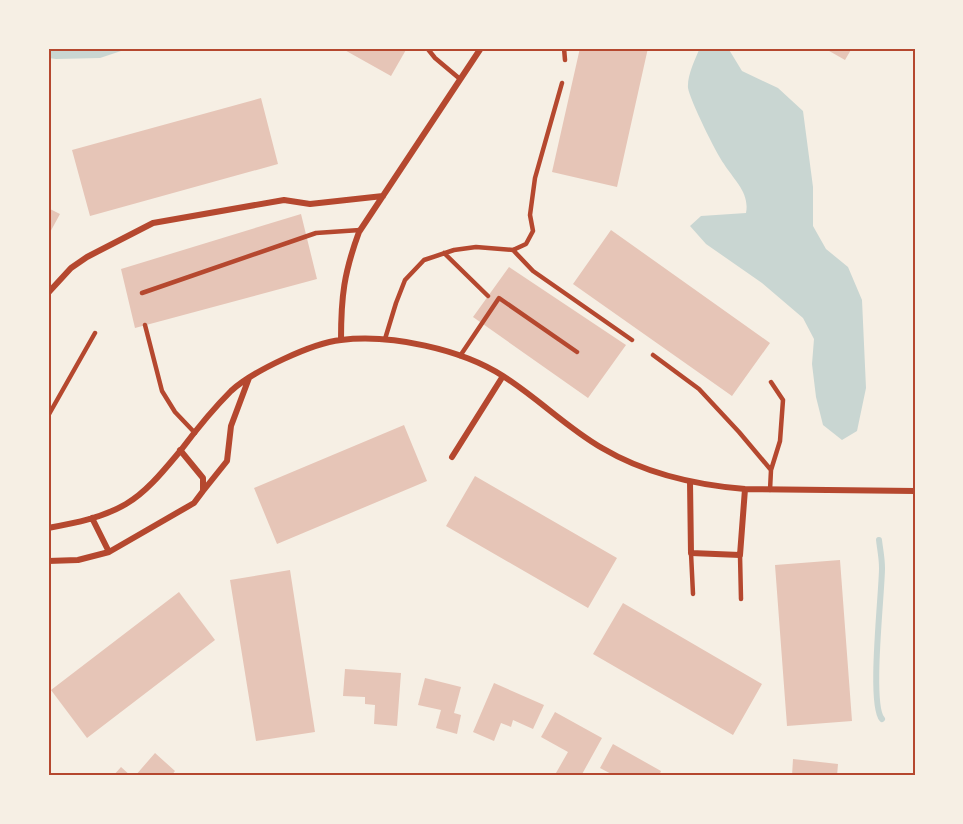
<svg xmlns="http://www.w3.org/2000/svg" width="963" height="824" font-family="'Times New Roman',serif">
	<rect width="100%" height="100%" fill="#f6efe4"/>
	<path fill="#c9d6d2" d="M48,48H130L100,58L56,59L48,58Z
		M700,48H728L742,71L778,88L803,111L813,187V226L826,249L848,267L862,300L866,388L857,431L842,440L823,425L816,397L812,364L814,339L803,318L762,283L706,244L690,226L701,216L746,213C750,193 734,180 724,164C716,153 690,100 688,88C687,76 695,59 700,48Z"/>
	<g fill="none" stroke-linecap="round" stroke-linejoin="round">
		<path stroke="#c9d6d2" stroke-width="6" d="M879,540C880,549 882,558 882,568C882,593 869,704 882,719"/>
	</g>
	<path fill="#e6c5b7" d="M341,48H407L391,76Z
		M580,48H648L617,187L552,172Z
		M824,48H852L845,60Z
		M261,98L278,164L90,216L72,150Z
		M48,208L60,214L48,236Z
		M301,214L317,279L135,328L121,269Z
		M611,230L770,343L732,396L573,284Z
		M509,267L626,345L588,398L473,317Z
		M404,425L427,481L277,544L254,488Z
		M475,476L617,558L588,608L446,526Z
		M840,560L852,721L787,726L775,565Z
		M290,570L315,732L256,741L230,580Z
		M179,592L215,640L87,738L51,690Z
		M623,603L762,684L733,735L593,654Z
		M345,669L401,673L397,726L374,724L375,705L365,704V697L343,696Z
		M425,678L461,687L454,713L461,715L457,734L436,728L441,710L418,705Z
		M494,683L544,705L533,729L513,720L511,727L501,723L494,741L473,732Z
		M555,712L602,738L581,776H562L556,773L568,752L541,737Z
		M613,744L661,771L659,776H615L600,768Z
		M155,753L175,771L171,776H135Z
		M793,759L838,764L837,776H792Z
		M121,767L131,776H113Z"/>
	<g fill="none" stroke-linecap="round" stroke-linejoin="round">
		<path stroke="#b5482f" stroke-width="4.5" d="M427,48L435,58L460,79
			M564,48L565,60
			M513,250L533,271L632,340
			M444,253L488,296
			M142,293L316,233L360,230
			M145,325L162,391L175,412L195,433
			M385,339L396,303L405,280L424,260L454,250L476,247L513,250L526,244L533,231L530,215L535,178L562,83
			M653,355L699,389L739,432L771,470L770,490
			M460,356L499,298L577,352
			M771,382L783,400L780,441L771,470
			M48,416L95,333
			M691,553L693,594
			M740,555L741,599"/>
		<path stroke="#b5482f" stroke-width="6" d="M48,293L71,268L87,257L153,223L284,200L310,204L383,196
			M341,340C341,296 344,273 359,232L481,48
			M452,457L503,376
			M690,482L691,553L740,555L745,489
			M203,491L227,461L231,426L249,378
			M92,518L109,552L194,503L203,491V478L180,450
			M48,528C75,523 102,518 126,504C147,492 165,469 181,450C196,430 213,409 231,391C253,371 312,343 341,340C391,334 461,349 503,376C538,398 567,428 602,448C646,474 695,485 745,489L915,491
			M48,561L78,560L109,552"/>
	</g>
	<rect width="963" height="824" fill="none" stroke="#f6efe4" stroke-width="99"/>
	<rect x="50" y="50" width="864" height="724" fill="none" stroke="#b5482f" stroke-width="2"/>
</svg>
